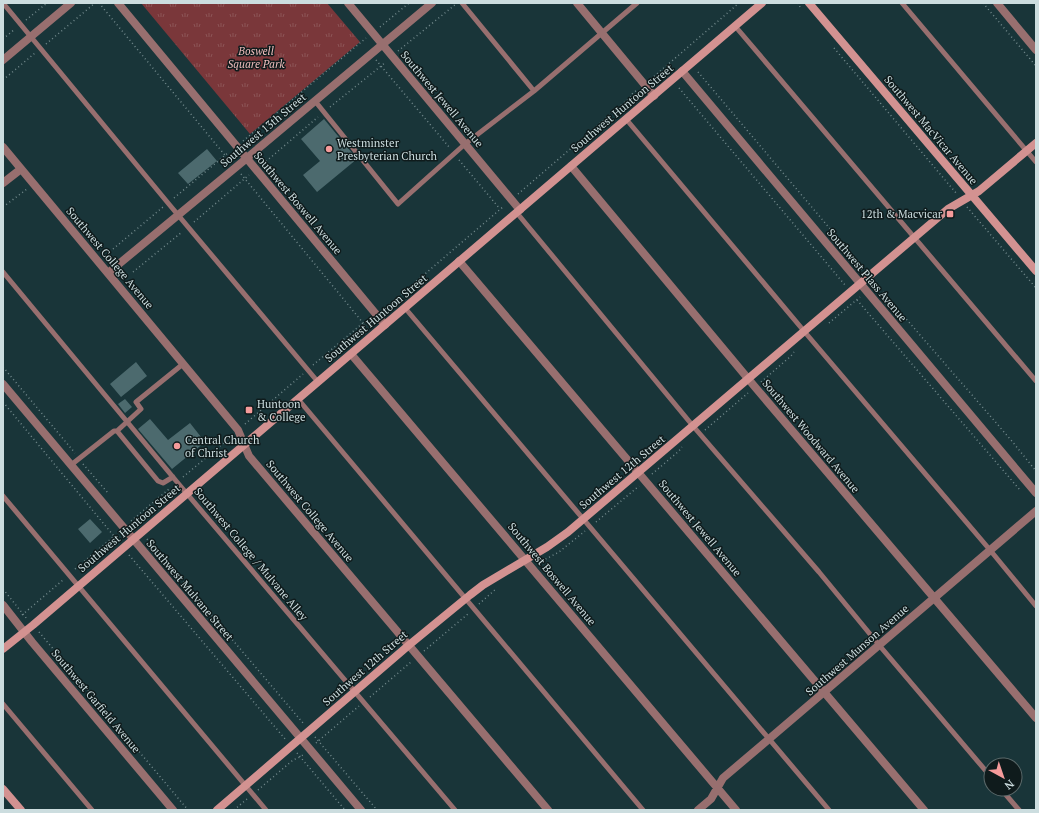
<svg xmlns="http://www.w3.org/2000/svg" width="1039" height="813" font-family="'PT Serif',serif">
	<defs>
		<pattern id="park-tufts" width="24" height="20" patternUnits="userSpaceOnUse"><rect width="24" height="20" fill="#7a373a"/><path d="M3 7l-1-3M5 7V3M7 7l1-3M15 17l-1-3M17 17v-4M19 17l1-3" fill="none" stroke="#8c5456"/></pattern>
	</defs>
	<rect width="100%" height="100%" fill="#193539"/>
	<path fill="url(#park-tufts)" d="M141,3H327L360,42L250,134Z"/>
	<path fill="#4c6a6e" d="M324,119L357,159L317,192L303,175L320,161L301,139Z
		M207,149L217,161L188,184L178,173Z
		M136,362L147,376L121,397L110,384Z
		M125,399L132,407L125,413L118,404Z
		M150,419L168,440L190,423L205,442L172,469L138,429Z
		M90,519L102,532L90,543L78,529Z"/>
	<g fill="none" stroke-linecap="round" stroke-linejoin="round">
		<path stroke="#738a8d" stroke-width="1.5" stroke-dasharray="1 3" stroke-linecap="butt" d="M99,3L229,160
			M797,3L801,8
			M983,3L1036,66
			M26,20L47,3
			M380,27L409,3
			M3,39L15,29
			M46,44L95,3
			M834,48L956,193
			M398,51L456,4
			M376,60L449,147
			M698,72L858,262L862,270
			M651,79L739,3
			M3,80L35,53
			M679,88L845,285
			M632,94L637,90
			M330,107L386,62
			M243,141L366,38
			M459,160L500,209
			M263,164L318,117
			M241,174L368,329
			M518,194L633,95
			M174,198L229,152
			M3,207L27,189
			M967,207L1036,288
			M194,222L249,175
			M113,249L163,207
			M133,272L182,232
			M875,283L1011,440L1036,471
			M857,300L1020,490
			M383,310L504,206
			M829,323L860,297
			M364,325L370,320
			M313,365L363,323
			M3,367L75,453
			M761,382L791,356L794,352
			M3,402L118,541
			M245,424L303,374
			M705,430L748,393
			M83,464L108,493
			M652,474L679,451L682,447
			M183,477L232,436
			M131,521L169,489
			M596,522L639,486
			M147,539L303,723
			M129,555L286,740
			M542,561L559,552L585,531
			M75,569L118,533
			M3,589L27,619
			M479,604L497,588
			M22,615L63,580
			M39,632L188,810
			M424,651L469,613
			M370,697L411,662
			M315,737L377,810
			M316,743L359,706
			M297,753L345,810
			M258,790L293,760L300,757L303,755
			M234,810L247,799"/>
		<path stroke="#986f6f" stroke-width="5" d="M3,3L168,203L318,382
			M462,3L534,91
			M902,3L1036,162
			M735,26L1036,381
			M315,101L398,204L465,144L534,91L637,3
			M626,119L809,337L990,550L1036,606
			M517,213L693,426L819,572L879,645L991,777
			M3,272L177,482L455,810
			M405,308L829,810
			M298,399L643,810
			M117,431L141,409L136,402L183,364
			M71,465L114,431H117L158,481L163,483L173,477
			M3,496L266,810
			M3,704L92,810
			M1001,789L1019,810"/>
		<path stroke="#986f6f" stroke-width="8" d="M118,3L385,325
			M348,3L520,210
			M577,3L654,96
			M997,3L1036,50
			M3,60L71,3
			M682,71L1036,493
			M3,147L238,430L249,456L548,810
			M571,166L755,387L1036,718
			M3,183L21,169
			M459,261L924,810
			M108,273L235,168L432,3
			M351,354L736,810
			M3,384L361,810
			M3,605L32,642L173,810
			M698,810L711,799L723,778L769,739L1036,511"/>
		<path stroke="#d39291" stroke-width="8" d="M809,3L1036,271
			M3,649L33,625L762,3
			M3,789L21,810
			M217,810L409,645L470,595L483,585L547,547L568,532L915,237L948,209L979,191L1036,143"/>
	</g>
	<g fill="#f59b9b" stroke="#0f1b1c" stroke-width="1.5">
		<circle cx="329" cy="149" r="4"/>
		<rect x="946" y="210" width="8" height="8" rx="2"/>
		<rect x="245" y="406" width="8" height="8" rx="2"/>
		<circle cx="177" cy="446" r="4"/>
	</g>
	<g text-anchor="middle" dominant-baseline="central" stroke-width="3" stroke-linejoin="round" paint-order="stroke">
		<g font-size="11" font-style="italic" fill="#f0bebd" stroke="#0f1b1c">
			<text x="256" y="51">Boswell<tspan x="256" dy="13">Square Park</tspan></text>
		</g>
		<g font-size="11" fill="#ccdddf" stroke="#0f1b1c">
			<text transform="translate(442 99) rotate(50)">Southwest Jewell Avenue</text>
			<text transform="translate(622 108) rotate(-40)">Southwest Huntoon Street</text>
			<text transform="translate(263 130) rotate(-40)">Southwest 13th Street</text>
			<text transform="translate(931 130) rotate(50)">Southwest MacVicar Avenue</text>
			<text transform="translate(298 203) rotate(50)">Southwest Boswell Avenue</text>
			<text transform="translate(110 258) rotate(50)">Southwest College Avenue</text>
			<text transform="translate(867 275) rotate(50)">Southwest Plass Avenue</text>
			<text transform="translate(376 318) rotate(-40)">Southwest Huntoon Street</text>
			<text transform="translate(811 436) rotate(50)">Southwest Woodward Avenue</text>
			<text transform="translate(622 472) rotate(-40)">Southwest 12th Street</text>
			<text transform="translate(310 511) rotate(50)">Southwest College Avenue</text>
			<text transform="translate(129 528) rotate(-40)">Southwest Huntoon Street</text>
			<text transform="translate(700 528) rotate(50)">Southwest Jewell Avenue</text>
			<text transform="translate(251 554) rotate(50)">Southwest College / Mulvane Alley</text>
			<text transform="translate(552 574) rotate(50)">Southwest Boswell Avenue</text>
			<text transform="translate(190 590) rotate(50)">Southwest Mulvane Street</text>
			<text transform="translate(857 650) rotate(-41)">Southwest Munson Avenue</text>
			<text transform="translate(365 668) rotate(-41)">Southwest 12th Street</text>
			<text transform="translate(96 701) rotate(50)">Southwest Garfield Avenue</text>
		</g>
		<g font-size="11" fill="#ccdddf" stroke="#0f1b1c" text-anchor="start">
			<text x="337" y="143">Westminster<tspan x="337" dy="13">Presbyterian Church</tspan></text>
			<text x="942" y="214" text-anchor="end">12th &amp; Macvicar</text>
			<text x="257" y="404">Huntoon<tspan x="257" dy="13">&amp; College</tspan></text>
			<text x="185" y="440">Central Church<tspan x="185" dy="13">of Christ</tspan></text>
		</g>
	</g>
	<rect width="1039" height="813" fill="none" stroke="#ccdddf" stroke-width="8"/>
	<g transform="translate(1003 777) rotate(140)"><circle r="19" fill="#0f1b1c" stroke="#5b696a"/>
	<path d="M0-3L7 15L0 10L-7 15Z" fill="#f59b9b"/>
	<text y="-6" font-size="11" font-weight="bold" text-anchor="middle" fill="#ccdddf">N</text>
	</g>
</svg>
